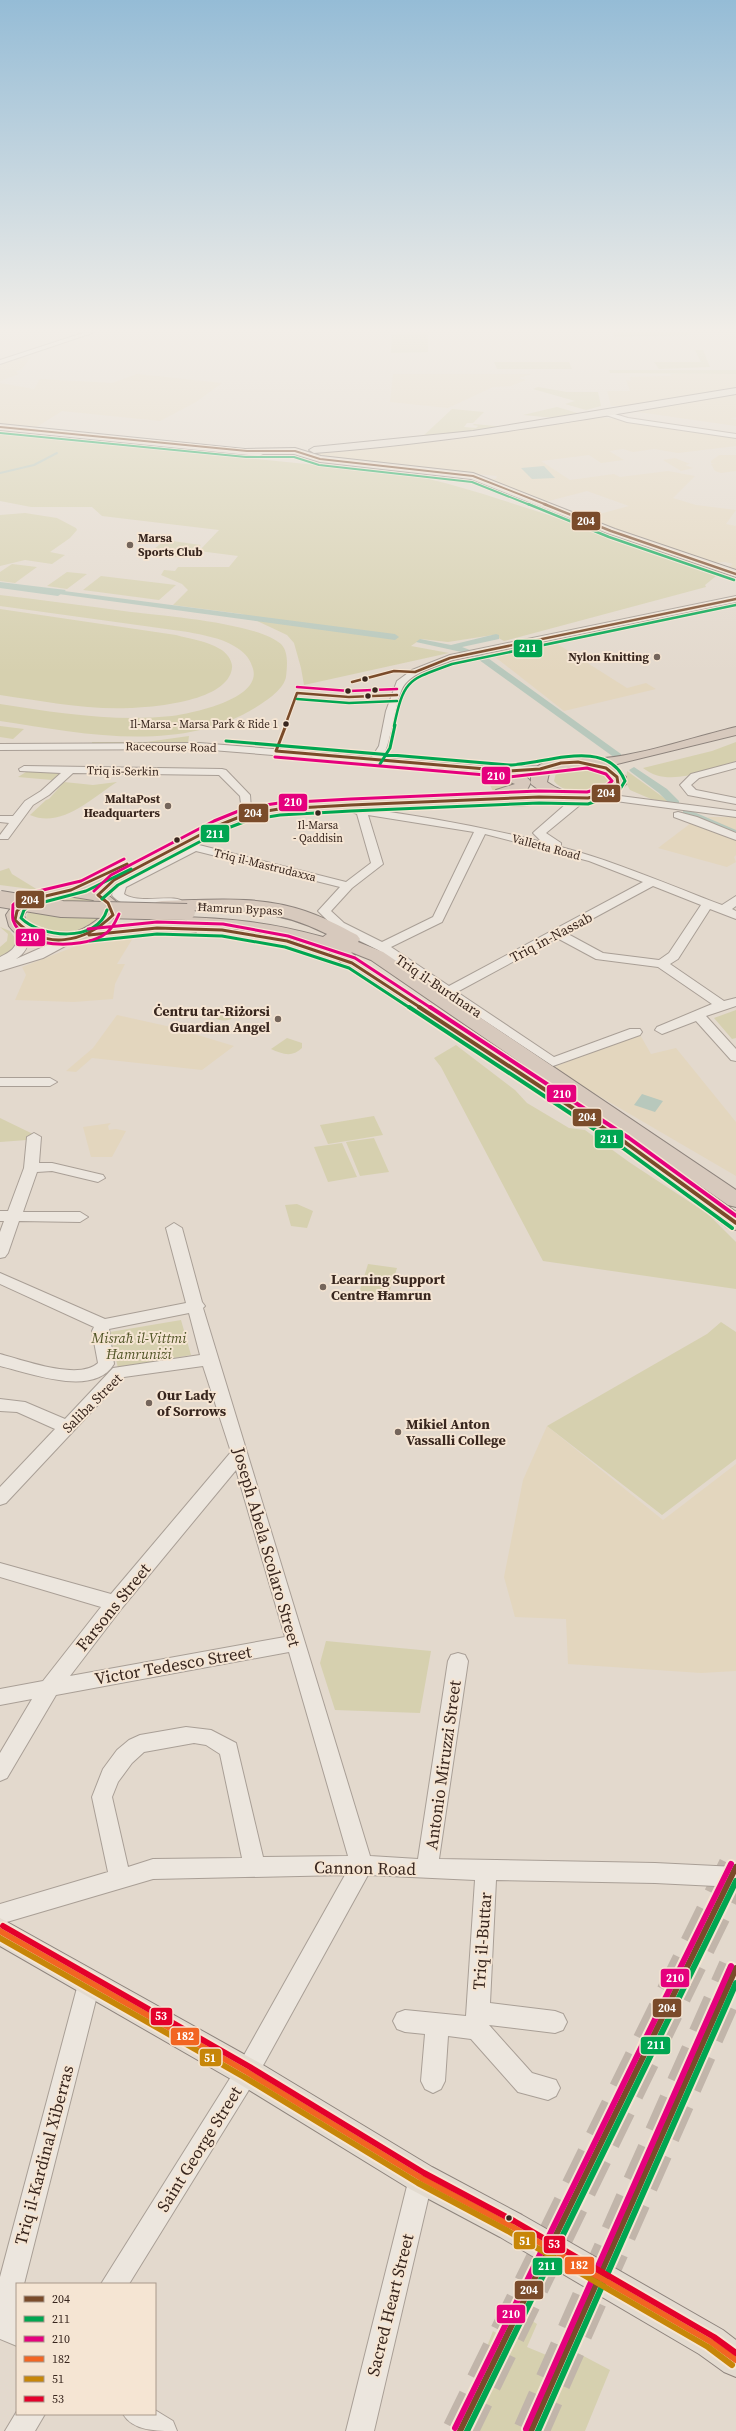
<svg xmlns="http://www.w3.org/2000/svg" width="736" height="2431" font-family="'Source Serif 4',serif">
	<rect width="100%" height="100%" fill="#e3d9cd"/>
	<path fill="#e3d6be" d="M31,357L22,369L16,371L19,374L0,381V363L18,358Z
		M137,374L222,383L196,402L160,421L62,411L35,428L0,425V383L34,389L40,379L112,383Z
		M393,374H532L519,378L526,380L511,386L493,387L448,408L390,402Z
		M670,374H736V390L633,406H611L607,391H630L626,380L631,381L629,377L671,376Z
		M736,393V417L731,418L736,420V426L631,411Z
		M595,416L736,437V446L678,453L654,449L633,452L623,449L609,451L624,460L601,463L589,455L541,461L570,480L614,474L620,477L668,471L695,476L673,498L696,505L736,510L726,524L736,526V571L726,568L733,564L725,562L711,563L585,518L629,506L587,491L545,502L486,478L496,479L497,476L325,458L314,455L321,452L454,440Z
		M719,455H736V471L721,473L715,471L711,464L715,463H711V461Z
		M675,458L690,464L685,465L693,468L681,471L663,460Z
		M551,640L627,688L646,683L656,689L564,711L490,653Z
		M707,817H736V832Z
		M691,823L736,840V855L734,857L736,862L727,867L658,848Z
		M136,933L117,964H125L115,984L113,999L74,1002L15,1000L26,975L22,967L84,943Z
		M117,1015L171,1027L234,1046L202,1070L92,1058L76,1072L66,1071L93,1048Z
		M639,1033L651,1054L676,1048L736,1122V1176L587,1089L554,1067Z
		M111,1123L108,1126L109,1130L116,1129L126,1131L112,1157H91L83,1127Z
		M547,1426L663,1520L736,1464V1671L701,1673L568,1664L566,1619L515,1617L504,1577L523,1480Z"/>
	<path fill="#d6d0af" d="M428,333V352L391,353L392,334Z
		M613,333H690L693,335L615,337Z
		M695,350H703L710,367L659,369L654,362H701Z
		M494,362H569L572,369H497Z
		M609,370H736V374L610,373Z
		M538,387L567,392H598L601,406L586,410L565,404L575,401L533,389Z
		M557,407L581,414L555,418L523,415Z
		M452,409L484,412L473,423H467L464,427L476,428L478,426L473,425L474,424L505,427L442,437H422Z
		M0,433L405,474C458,484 507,502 558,518L565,516L721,572L705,585L706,587L504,641L493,635L448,642L421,639L411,646L449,653L304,685L301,668L294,643L287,635L242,614L173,605L188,590L182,584L161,575L164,570L175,571L178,567H229L238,556L199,551L219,530L102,516L92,507H31L0,501Z
		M25,513L57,518L76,528L77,530L70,538L50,552L65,555L52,564L25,560L0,566V515Z
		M165,540L201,545L185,558L148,554Z
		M12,564L37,567L15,583L0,581V572Z
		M67,572L87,574L67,589L47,586Z
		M101,576L176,585L159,600L83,590Z
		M0,595C44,600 87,606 131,612C165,616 257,623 281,644C289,652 287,667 286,677C284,688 269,699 261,704C184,755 85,734 0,721V704C56,713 115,722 172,716C193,713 266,698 252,666C249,657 243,651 234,646C221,638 203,635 188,632L0,606Z
		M0,609L176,635C190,639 207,641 220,649C226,652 233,661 232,668C228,701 156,707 130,708C87,710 42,701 0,695Z
		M0,726L24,729L13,739L0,737Z
		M189,736L188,743L92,745V742H146Z
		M736,742V761C707,769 669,789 643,768L712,751Z
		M578,768L602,773L608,781L607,784C593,796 565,795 554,781L556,773Z
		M627,771L671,803L651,799L630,790L626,783Z
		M26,772H62L45,790H42L52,780L18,777Z
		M475,772L492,773L511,781L514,786L510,790L493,791L487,779Z
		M64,782L93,785L117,782C92,798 61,829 30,815L46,800L49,799Z
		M9,868L12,874L38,890L0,885V871Z
		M73,896L95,900L101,923C91,927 77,935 66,935C54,936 13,930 30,910C40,899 60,897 73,896Z
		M0,927L10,931L18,942L17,948L0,959V947L7,941L8,934Z
		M227,1009L235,1012V1016C229,1022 219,1022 213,1016L216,1011Z
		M736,1010V1038L732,1039L714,1018Z
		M287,1038L302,1043V1048C292,1058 282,1054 271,1049Z
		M456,1045L515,1090L527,1103L569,1128L585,1130L629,1162L708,1214L736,1242V1289L543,1261L441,1067L434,1058Z
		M374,1116L383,1135L328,1144L320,1125Z
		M0,1118L33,1134L27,1140L0,1142Z
		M374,1138L389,1172L360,1176L346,1142Z
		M342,1143L357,1177L328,1182L314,1147Z
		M297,1204L313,1211L307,1228L291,1226L285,1205Z
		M368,1264L397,1268L388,1296L359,1293Z
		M181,1320L191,1355L118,1368L110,1332Z
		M721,1322L736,1332V1459L662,1515L547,1426L707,1334Z
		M326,1641L431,1651L420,1713L335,1710L320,1663Z
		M520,2313L537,2324L527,2347L568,2364L574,2351L610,2370L585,2431H454L493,2331L509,2341Z"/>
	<path fill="#b8c8bc" d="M544,466L555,478L532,479L521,468Z
		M0,582L66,590L58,596L0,588Z
		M642,1094L663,1101L655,1112L634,1105Z"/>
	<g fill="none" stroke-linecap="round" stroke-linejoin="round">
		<path stroke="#b8c8bc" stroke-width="2" d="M0,473L34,465L57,453"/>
		<path fill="#b8c8bc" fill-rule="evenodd" d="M41,588L395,634L399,637L395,640L44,592L40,590Z
			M496,634L499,635V639L462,647L470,650L466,653L416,642L420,639L451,645Z
			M475,653H481L621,754V758H615L475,657Z
			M634,767L667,789L679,801V805H671L659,793L631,772L629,770Z
			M687,809L736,830V837L683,814V810Z"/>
		<path stroke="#c1b5aa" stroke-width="36" stroke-dasharray="36 18" stroke-linecap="butt" d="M460,2431L736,1867
			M531,2431L736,1968"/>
		<defs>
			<path id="minor" d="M83,333H92L0,364V360Z
				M608,412L628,418L736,434V438L627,422L606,415Z
				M736,596V602L453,660C438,666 416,671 405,684C395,696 393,739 382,758L495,767L549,766L550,768C542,777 507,774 495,773L199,749L0,750V744L199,743L372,757L379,746L386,711L397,681L412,670L450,655Z
				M736,762V768L699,778L691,785L696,790L736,798V804L688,795L680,785L691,774Z
				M24,766L222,769L226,770L250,795L251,809L250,811H242L240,796L219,775L73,773L49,795L33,805L8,839H0V835L9,823L0,822V816H13L25,801L41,791L61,773L20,771L19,769Z
				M597,793L736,811V817L593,798V794Z
				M582,795L586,796V800L546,833L561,843V847C617,862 669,885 722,905L736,896V906L732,909L736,911V919L710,909L678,959L670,964L724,1001L736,998V1006L706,1016L736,1049V1061L731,1060L696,1021L662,1034L655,1030L657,1027L712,1004L658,967L596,959L557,938L457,992L554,1057L630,1029H640L642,1032L640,1035L553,1066L378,950L336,929L318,911L340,887L196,851L126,887L124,894C139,905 176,893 183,902L181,905C164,909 123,911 112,895L117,883L195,844L346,882L371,863L357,814L348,810L353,807C417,815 479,826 542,842L533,833L535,831L567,803ZM368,815L474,832L433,917L382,942L344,923L331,911L352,888L383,864ZM485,834L589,861L643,882L449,986L391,947L442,922ZM653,886L701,905L669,953L659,960L603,953L566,933Z
				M678,812L697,817L736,833V840L674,817V813Z
				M22,927L28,931C30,943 27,952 16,959L70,935L74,934L80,938L43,958L0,971V957C13,951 19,946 16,931Z
				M0,1078H50L57,1082L50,1086H0Z
				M34,1133L41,1137L39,1163H52L103,1175L105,1178L98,1182L52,1171L37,1172L23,1212H80L88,1217L80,1222L19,1221L8,1253L5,1257L0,1258V1232L4,1221H0V1211H8L24,1168L27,1137Z
				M174,1223L182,1228L202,1302L205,1306L203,1308L370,1856L418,1859L448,1661L451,1655L458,1653L465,1655L468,1661L439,1859L655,1863L736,1867V1887L655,1883L496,1880L490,2003L555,2011L563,2014L567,2022L563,2030L555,2033L489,2025L532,2073L556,2080L560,2088L556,2096L548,2100L518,2092L471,2039L448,2036L445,2081L441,2089L433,2093L425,2089L421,2081L425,2034L405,2032L397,2029L393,2021L397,2013L405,2010L466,2016L475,1880L368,1875L255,2080L129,2284H101L239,2064L345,1875L153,1879L0,1924V1904L108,1872L92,1797L103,1769L117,1750L129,1740L140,1735L186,1727L211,1730L236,1743L263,1857L348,1856L289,1652L56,1695L7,1778L0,1781V1753L32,1699L0,1705V1689L43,1681L101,1607L0,1577V1563L111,1594L231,1452L203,1366L124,1377L6,1503L0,1505V1487L55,1429L17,1412L0,1411V1399L25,1402L65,1419L113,1368L200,1355L189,1313L109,1329L114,1364C94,1398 30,1373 0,1366V1354C23,1360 79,1381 98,1363L92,1331L94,1327L0,1284V1273L105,1319L186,1303L166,1228ZM236,1470L285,1637L70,1676L122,1608ZM194,1743L206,1745L220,1754L242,1858L153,1859L128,1867L112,1797L118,1782L132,1763L144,1752Z
				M89,1973L97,1976L100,1984L24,2284H17V2346L0,2339V2277L78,1984L81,1976Z
				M421,2166L430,2169L433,2178L374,2431H346L409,2178L412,2169Z
				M155,2410L173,2421L177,2431C156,2431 133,2431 123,2414H155Z
				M17,2411V2414H45L35,2431H5Z"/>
			<path id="major" d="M736,388V394C596,418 456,442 314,453L309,450L314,447L473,431Z
				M0,424L245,449L295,448L321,456L473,473L615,529L736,570V577L607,533L471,479L320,462L294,454H263L259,456L0,430Z
				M0,1918L258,2062L432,2167L522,2215L723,2330L736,2340V2377L724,2372L699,2354L500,2237L410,2189L236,2082L0,1946Z"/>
			<path id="highway" d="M736,727V735L613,765L626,777V784L616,794L591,803L312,812L250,819L223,829L120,884L108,895L120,905V917L112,926L136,923H166L168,918L174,917C228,918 270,922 323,937L327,934C270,905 223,910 162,911L156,910L153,906L156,902L162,901C210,900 259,895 305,911C323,917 340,926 357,935L360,939L358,942L383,952L736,1190V1207L728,1205L669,1164L736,1212V1230L728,1228L619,1147L346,967L328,950L281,936L237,929L199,928L196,932L190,933C172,933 153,932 135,934C101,937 33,960 9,926L6,915C23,888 39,893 65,886C80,882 95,873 109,867L115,866L122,869L211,823L247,809L312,802L496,795L494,793L496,790L515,784L490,773L487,770L495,765C507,768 523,771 531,782L527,790L520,794L543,793L531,784V773C544,755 570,759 589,759C631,759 693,737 736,727ZM570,767L596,769L610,778V783C593,800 565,795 547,782L549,773ZM100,883L93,890L87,889ZM68,896L93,900L103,907L102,915C88,930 63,940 42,933C37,931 31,926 26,923L24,915C33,899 51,897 68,896ZM351,952L371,960L594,1113L358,959Z"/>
		</defs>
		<use href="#minor" stroke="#a99f96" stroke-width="2"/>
		<use href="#major" stroke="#8e847d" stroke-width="2"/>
		<use href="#highway" stroke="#8e847d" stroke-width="2"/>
		<use href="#minor" fill="#ece6de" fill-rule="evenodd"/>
		<use href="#major" fill="#e3dbd0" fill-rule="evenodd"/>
		<use href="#highway" fill="#d7c9bd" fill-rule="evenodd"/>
		<defs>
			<path id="highway-bridge" d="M0,899L62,909L187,912"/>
		</defs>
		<use href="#highway-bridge" stroke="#8e847d" stroke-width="18" stroke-linecap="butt"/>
		<use href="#highway-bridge" stroke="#d7c9bd" stroke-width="16"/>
		<defs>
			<path id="bus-1-far4" d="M0,427L247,451H295L320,459L473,476L547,505"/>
			<path id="bus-1-far3" d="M544,504L611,531L736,574
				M352,682L394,671L415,672L450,658L736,599
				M285,726L297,693L349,697L397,695"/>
			<path id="bus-1-far2" d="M98,895L114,880L217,826L247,814L279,809L351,805L539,797L588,798L607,793L618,784L617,777L606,768L578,762L561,763L540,769L509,771L276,751L286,725
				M98,895L108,903L113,915C84,943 45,951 15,920L17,911L29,900L71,890L127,864
				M89,935L157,928L222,930L287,941L352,963L421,1008"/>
			<path id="bus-1-far1" d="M419,1007L626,1143L736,1223"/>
			<path id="bus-1" d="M460,2431L736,1867
				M531,2431L736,1968"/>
			<path id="bus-2-far4" d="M0,433L246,457H294L319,465L472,482L530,505"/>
			<path id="bus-2-far3" d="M528,504L609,537L734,580
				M297,699L349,703L397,701
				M394,726C404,678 409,680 452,664L736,605"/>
			<path id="bus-2-far2" d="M380,764L390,748L395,725
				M102,899L118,885L220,831L249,820L280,815L351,811L539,803L588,804L617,794L625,781C607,736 543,765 509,765L226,741
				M107,910C97,943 41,938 21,918L24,910L29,906L86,891L131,869
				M90,941L157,934L222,936L285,947L349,968L410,1008"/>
			<path id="bus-2-far1" d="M409,1007L623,1148L732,1228"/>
			<path id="bus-2" d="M467,2431L736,1881
				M538,2431L736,1983"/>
			<path id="bus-3-far3" d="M297,687L349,691L397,689"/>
			<path id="bus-3-far2" d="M94,891L111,875L214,821L246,808L279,803L351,799L539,791L587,792L605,787L612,781L606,774L587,768L509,777L275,757
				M119,914C115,923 111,931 102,936C80,948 23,950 13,920C12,916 13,909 13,905L26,894L81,881L124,859
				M88,929L157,922L223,924L288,936L355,958L431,1008"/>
			<path id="bus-3-far1" d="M430,1007L629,1138L736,1216"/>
			<path id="bus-3" d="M455,2428L731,1864
				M526,2429L731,1966"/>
			<path id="bus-4" d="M0,1931L247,2072L421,2178L511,2226L711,2342L736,2360"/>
			<path id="bus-5" d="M0,1938L244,2077L418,2183L508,2231L708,2347L732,2365"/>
			<path id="bus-6" d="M3,1926L250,2067L424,2173L514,2221L714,2337L736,2353"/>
		</defs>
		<use href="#bus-1-far4" stroke="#f5e5d3" stroke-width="3.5"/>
		<use href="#bus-1-far3" stroke="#f5e5d3" stroke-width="4.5"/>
		<use href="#bus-1-far2" stroke="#f5e5d3" stroke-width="5.5"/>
		<use href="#bus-1-far1" stroke="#f5e5d3" stroke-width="7"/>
		<use href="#bus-1" stroke="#f5e5d3" stroke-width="10"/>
		<use href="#bus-2-far4" stroke="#f5e5d3" stroke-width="3.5"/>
		<use href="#bus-2-far3" stroke="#f5e5d3" stroke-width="4.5"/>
		<use href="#bus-2-far2" stroke="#f5e5d3" stroke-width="5.5"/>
		<use href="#bus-2-far1" stroke="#f5e5d3" stroke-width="7"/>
		<use href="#bus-2" stroke="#f5e5d3" stroke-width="10"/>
		<use href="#bus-3-far3" stroke="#f5e5d3" stroke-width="4.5"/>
		<use href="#bus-3-far2" stroke="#f5e5d3" stroke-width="5.5"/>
		<use href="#bus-3-far1" stroke="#f5e5d3" stroke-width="7"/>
		<use href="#bus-3" stroke="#f5e5d3" stroke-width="10"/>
		<use href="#bus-4" stroke="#f5e5d3" stroke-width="10"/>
		<use href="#bus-5" stroke="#f5e5d3" stroke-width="10"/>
		<use href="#bus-6" stroke="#f5e5d3" stroke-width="10"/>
		<use href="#bus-1-far4" stroke="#7a4b2a" stroke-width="2"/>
		<use href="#bus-1-far3" stroke="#7a4b2a" stroke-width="2.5"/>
		<use href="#bus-1-far2" stroke="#7a4b2a" stroke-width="3"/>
		<use href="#bus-1-far1" stroke="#7a4b2a" stroke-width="4"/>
		<use href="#bus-1" stroke="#7a4b2a" stroke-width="6"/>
		<use href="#bus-2-far4" stroke="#00a651" stroke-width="2"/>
		<use href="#bus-2-far3" stroke="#00a651" stroke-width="2.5"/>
		<use href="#bus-2-far2" stroke="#00a651" stroke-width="3"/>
		<use href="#bus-2-far1" stroke="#00a651" stroke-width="4"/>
		<use href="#bus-2" stroke="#00a651" stroke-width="6"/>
		<use href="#bus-3-far3" stroke="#e5007d" stroke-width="2.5"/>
		<use href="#bus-3-far2" stroke="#e5007d" stroke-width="3"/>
		<use href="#bus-3-far1" stroke="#e5007d" stroke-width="4"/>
		<use href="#bus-3" stroke="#e5007d" stroke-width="6"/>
		<use href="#bus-4" stroke="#f26522" stroke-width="6"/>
		<use href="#bus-5" stroke="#c78608" stroke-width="6"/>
		<use href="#bus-6" stroke="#e4002b" stroke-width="6"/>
	</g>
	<linearGradient id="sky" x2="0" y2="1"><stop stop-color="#95bcd6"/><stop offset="0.49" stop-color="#f2eee8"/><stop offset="1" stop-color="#f2eee8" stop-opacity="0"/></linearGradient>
	<rect width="736" height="673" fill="url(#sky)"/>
	<g fill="#74655b" stroke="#f5e5d3" stroke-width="1.5">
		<circle cx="130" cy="545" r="4"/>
		<circle cx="657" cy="657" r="4"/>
		<circle cx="168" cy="806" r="4"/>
		<circle cx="278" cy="1019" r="4"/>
		<circle cx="323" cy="1287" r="4"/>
		<circle cx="149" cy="1403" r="4"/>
		<circle cx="398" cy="1432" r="4"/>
	</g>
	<g fill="#38261e" stroke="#f5e5d3" stroke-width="1.5">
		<circle cx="365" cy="679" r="3.5"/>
		<circle cx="375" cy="690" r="3.5"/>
		<circle cx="348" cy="691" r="3.5"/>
		<circle cx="368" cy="696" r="3.5"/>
		<circle cx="286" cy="724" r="3.5"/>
		<circle cx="318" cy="813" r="3.5"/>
		<circle cx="177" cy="840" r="3.5"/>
		<circle cx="509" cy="2218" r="3.5"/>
	</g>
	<g text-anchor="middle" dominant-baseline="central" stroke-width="4" stroke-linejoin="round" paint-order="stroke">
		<g font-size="11" fill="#38261e" stroke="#f5e5d3" text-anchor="end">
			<text x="278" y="724">Il-Marsa - Marsa Park &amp; Ride 1</text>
			<text x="318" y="825" text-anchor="middle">Il-Marsa<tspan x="318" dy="13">- Qaddisin</tspan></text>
		</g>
		<g font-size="12" font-weight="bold" fill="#38261e" stroke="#f5e5d3" text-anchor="end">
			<text x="138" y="538" text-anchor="start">Marsa<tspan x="138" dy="14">Sports Club</tspan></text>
			<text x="649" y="657">Nylon Knitting</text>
			<text x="160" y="799">MaltaPost<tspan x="160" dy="14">Headquarters</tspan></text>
		</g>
		<g font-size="12" fill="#38261e" stroke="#f5e5d3">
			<text transform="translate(171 747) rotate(1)">Racecourse Road</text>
			<text transform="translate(123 771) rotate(1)">Triq is-Serkin</text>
			<text transform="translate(546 847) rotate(15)">Valletta Road</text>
			<text transform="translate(265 865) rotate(14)">Triq il-Mastrudaxxa</text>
			<text transform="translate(240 909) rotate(3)">Ħamrun Bypass</text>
		</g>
		<g font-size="14" fill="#38261e" stroke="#f5e5d3">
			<text transform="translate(551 937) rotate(-28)">Triq in-Nassab</text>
			<text transform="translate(439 986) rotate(34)">Triq il-Burdnara</text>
			<text transform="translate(92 1403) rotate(-45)">Saliba Street</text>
		</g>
		<g font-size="14" font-weight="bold" fill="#38261e" stroke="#f5e5d3" text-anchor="start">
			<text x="270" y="1011" text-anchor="end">Ċentru tar-Riżorsi<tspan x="270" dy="16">Guardian Angel</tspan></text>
			<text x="331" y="1279">Learning Support<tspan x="331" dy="16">Centre Ħamrun</tspan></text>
			<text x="157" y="1395">Our Lady<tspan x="157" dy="16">of Sorrows</tspan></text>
			<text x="406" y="1424">Mikiel Anton<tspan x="406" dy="16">Vassalli College</tspan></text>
		</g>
		<g font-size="14" font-style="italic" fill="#505425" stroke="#f5e5d3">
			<text x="139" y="1338">Misraħ il-Vittmi<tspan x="139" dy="16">Ħamruniżi</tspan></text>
		</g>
		<g font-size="17" fill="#38261e" stroke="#f5e5d3">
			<text transform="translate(267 1547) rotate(74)">Joseph Abela Scolaro Street</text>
			<text transform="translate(113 1607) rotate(-51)">Farsons Street</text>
			<text transform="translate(173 1665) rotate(-10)">Victor Tedesco Street</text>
			<text transform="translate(443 1765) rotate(-82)">Antonio Miruzzi Street</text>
			<text transform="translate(365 1868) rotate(1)">Cannon Road</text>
			<text transform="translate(482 1941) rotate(-86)">Triq il-Buttar</text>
			<text transform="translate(199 2149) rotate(-58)">Saint George Street</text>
			<text transform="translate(44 2155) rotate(-75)">Triq il-Kardinal Xiberras</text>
			<text transform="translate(390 2305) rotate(-76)">Sacred Heart Street</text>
		</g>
	</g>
	<g stroke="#f5e5d3" stroke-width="1.5">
		<rect x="571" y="511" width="30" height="20" rx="4" fill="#7a4b2a"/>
		<rect x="513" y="639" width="30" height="19" rx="4" fill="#00a651"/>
		<rect x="481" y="766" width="30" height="19" rx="4" fill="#e5007d"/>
		<rect x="591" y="784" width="30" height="19" rx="4" fill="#7a4b2a"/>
		<rect x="278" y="793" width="30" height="19" rx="4" fill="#e5007d"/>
		<rect x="238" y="803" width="31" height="20" rx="4" fill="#7a4b2a"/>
		<rect x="200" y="824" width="30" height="19" rx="4" fill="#00a651"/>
		<rect x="15" y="890" width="30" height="19" rx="4" fill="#7a4b2a"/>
		<rect x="15" y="928" width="31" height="19" rx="4" fill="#e5007d"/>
		<rect x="546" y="1084" width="31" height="19" rx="4" fill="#e5007d"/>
		<rect x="572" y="1108" width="30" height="19" rx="4" fill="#7a4b2a"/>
		<rect x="594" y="1129" width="30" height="20" rx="4" fill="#00a651"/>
		<rect x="660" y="1968" width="30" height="20" rx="4" fill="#e5007d"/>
		<rect x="652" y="1998" width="30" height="20" rx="4" fill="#7a4b2a"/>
		<rect x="150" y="2007" width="23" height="19" rx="4" fill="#e4002b"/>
		<rect x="170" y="2027" width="30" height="19" rx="4" fill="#f26522"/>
		<rect x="640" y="2036" width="31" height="19" rx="4" fill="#00a651"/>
		<rect x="199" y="2048" width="23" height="19" rx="4" fill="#c78608"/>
		<rect x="513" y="2231" width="23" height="19" rx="4" fill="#c78608"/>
		<rect x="543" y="2235" width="23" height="19" rx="4" fill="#e4002b"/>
		<rect x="564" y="2256" width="31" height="19" rx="4" fill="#f26522"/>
		<rect x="532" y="2257" width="31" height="19" rx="4" fill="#00a651"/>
		<rect x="514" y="2280" width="30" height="20" rx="4" fill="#7a4b2a"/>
		<rect x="496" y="2304" width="30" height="20" rx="4" fill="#e5007d"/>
	</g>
	<g font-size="11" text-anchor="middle" font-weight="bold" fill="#fff">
		<text x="586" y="525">204</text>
		<text x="528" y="652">211</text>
		<text x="496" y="780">210</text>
		<text x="606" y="797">204</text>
		<text x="293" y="806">210</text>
		<text x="253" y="817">204</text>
		<text x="215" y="838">211</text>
		<text x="30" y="904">204</text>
		<text x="30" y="941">210</text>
		<text x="562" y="1098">210</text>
		<text x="587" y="1121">204</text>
		<text x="609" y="1143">211</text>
		<text x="675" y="1982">210</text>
		<text x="667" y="2012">204</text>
		<text x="161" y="2020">53</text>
		<text x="185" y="2040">182</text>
		<text x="656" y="2049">211</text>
		<text x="210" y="2062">51</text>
		<text x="525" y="2245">51</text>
		<text x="554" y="2248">53</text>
		<text x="579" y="2269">182</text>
		<text x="547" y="2270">211</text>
		<text x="529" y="2294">204</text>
		<text x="511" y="2318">210</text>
	</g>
	<rect x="16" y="2283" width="140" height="132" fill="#f5e5d3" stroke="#a9998b"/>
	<rect x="24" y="2296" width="20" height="6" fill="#7a4b2a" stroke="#a9998b"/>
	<text x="52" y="2303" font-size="12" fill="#38261e">204</text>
	<rect x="24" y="2316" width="20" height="6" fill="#00a651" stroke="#a9998b"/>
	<text x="52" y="2323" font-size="12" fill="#38261e">211</text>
	<rect x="24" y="2336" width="20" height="6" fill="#e5007d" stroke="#a9998b"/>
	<text x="52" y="2343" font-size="12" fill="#38261e">210</text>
	<rect x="24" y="2356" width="20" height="6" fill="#f26522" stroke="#a9998b"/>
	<text x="52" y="2363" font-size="12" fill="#38261e">182</text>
	<rect x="24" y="2376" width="20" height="6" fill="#c78608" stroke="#a9998b"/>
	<text x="52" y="2383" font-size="12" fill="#38261e">51</text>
	<rect x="24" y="2396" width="20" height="6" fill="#e4002b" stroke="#a9998b"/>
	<text x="52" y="2403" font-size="12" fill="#38261e">53</text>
</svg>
